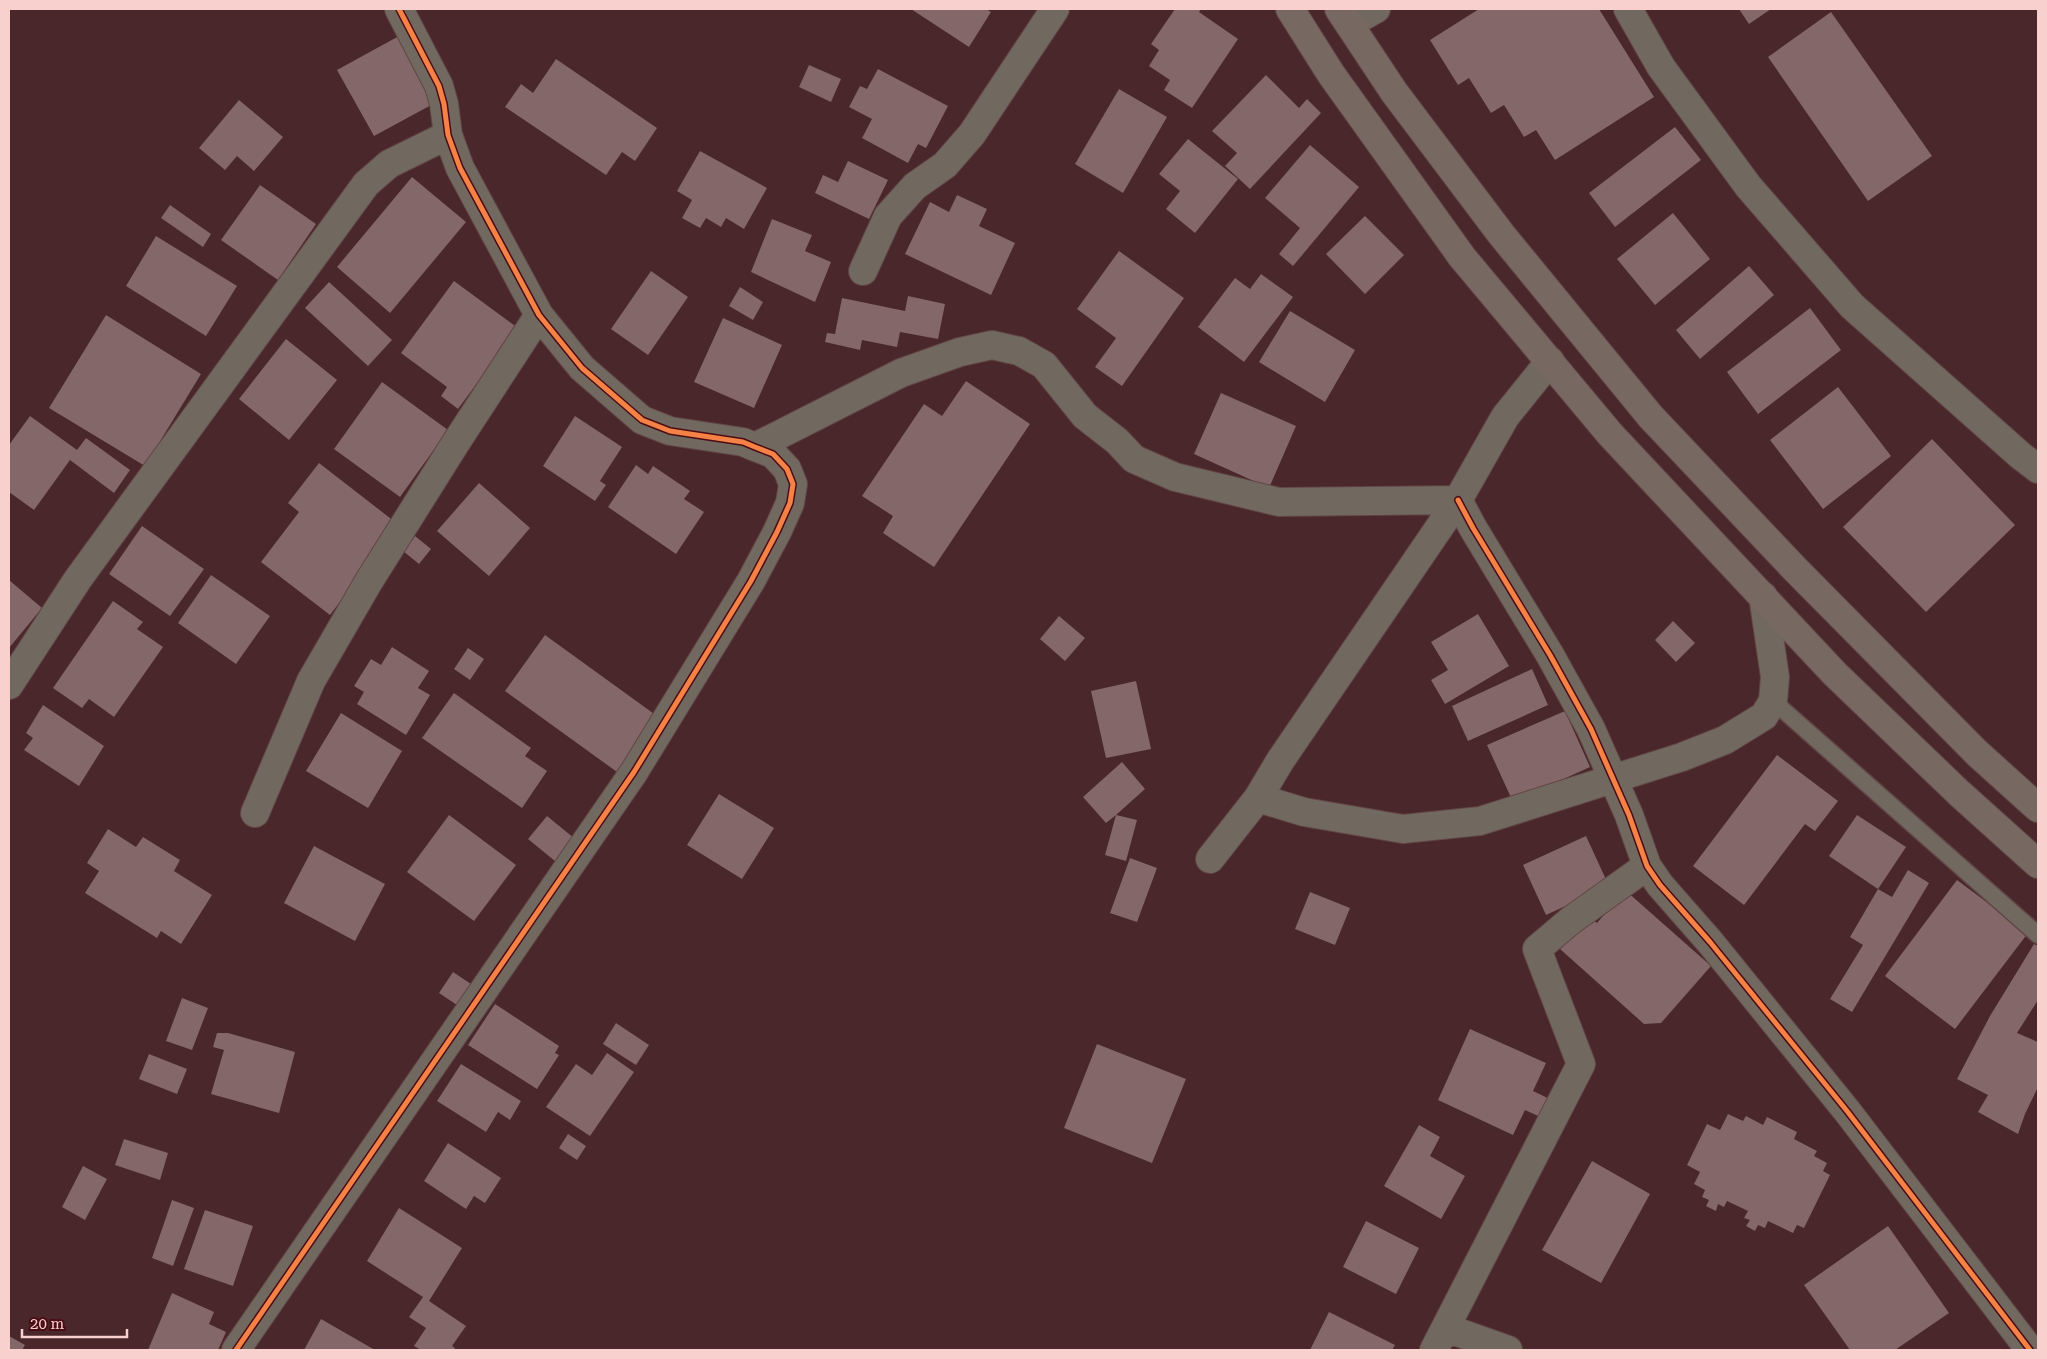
<svg xmlns="http://www.w3.org/2000/svg" width="2047" height="1359" font-family="'Roboto Serif',serif">
	<rect width="100%" height="100%" fill="#49272a"/>
	<path fill="#846768" d="M911,9H986L991,12L969,47Z
		M1175,9H1201L1199,12L1238,39L1192,108L1164,90L1170,80L1149,66L1159,50L1151,44Z
		M1479,9H1599L1654,97L1555,160L1536,130L1524,137L1504,105L1491,113L1469,78L1458,85L1430,40Z
		M1739,9H1771L1749,24Z
		M1831,12L1932,156L1868,201L1768,57Z
		M399,36L435,103L374,136L337,70Z
		M556,59L657,128L635,161L622,152L606,175L505,107L521,84L533,93Z
		M809,65L841,79L831,102L799,87Z
		M878,69L948,106L926,148L918,144L908,163L862,138L872,119L849,107L860,86L867,89Z
		M1266,75L1299,108L1307,99L1321,113L1250,189L1225,166L1237,153L1212,131Z
		M1119,89L1167,117L1123,193L1075,164Z
		M239,100L283,137L254,171L237,156L225,170L199,148Z
		M1675,127L1701,160L1615,227L1589,193Z
		M1188,139L1238,179L1195,233L1166,209L1180,191L1159,174Z
		M1310,145L1359,187L1293,266L1279,254L1300,228L1265,198Z
		M700,151L767,188L744,229L726,218L721,227L706,218L700,228L682,218L692,200L677,191Z
		M848,161L888,180L869,219L815,193L823,175L838,182Z
		M412,177L466,222L390,313L337,267Z
		M260,185L316,224L278,280L221,240Z
		M957,195L987,209L979,226L1015,243L991,295L905,254L930,202L949,212Z
		M170,205L211,234L203,247L161,218Z
		M1673,213L1710,259L1655,305L1617,259Z
		M1365,216L1404,255L1365,294L1326,254Z
		M772,219L812,235L805,251L831,262L815,302L751,272Z
		M156,236L237,286L206,336L126,286Z
		M1119,251L1184,298L1122,386L1095,367L1116,338L1077,309Z
		M1749,266L1774,295L1700,359L1676,330Z
		M651,271L688,297L648,355L611,329Z
		M1261,274L1293,297L1244,362L1198,327L1235,278L1250,289Z
		M454,281L518,328L458,409L441,396L447,387L401,353Z
		M329,282L392,340L368,366L305,308Z
		M740,287L763,302L753,320L729,306Z
		M908,296L945,304L938,339L900,332L897,347L862,340L860,350L825,342L827,333L835,334L842,298L905,311Z
		M1810,308L1841,350L1758,414L1727,372Z
		M1290,311L1355,350L1325,402L1259,362Z
		M106,315L201,374L145,466L49,408Z
		M723,318L782,345L754,408L694,382Z
		M286,339L337,380L289,440L239,399Z
		M966,381L1030,424L934,567L883,533L893,516L862,496L924,404L942,416Z
		M382,382L448,430L400,497L334,449Z
		M1838,387L1891,456L1823,509L1770,440Z
		M1221,393L1296,426L1269,488L1194,454Z
		M30,416L77,450L86,438L130,470L114,493L70,460L34,510L9,492V445Z
		M575,416L622,447L600,481L606,485L595,501L543,466Z
		M1932,439L2015,525L1926,612L1843,527Z
		M319,463L399,525L330,615L261,562L299,512L288,503Z
		M636,465L648,474L653,466L690,491L684,499L704,512L676,554L608,507Z
		M479,483L530,528L489,576L437,531Z
		M142,526L204,569L170,616L109,574Z
		M415,536L431,549L419,564L403,551Z
		M211,575L270,616L236,664L178,623Z
		M9,580L42,608L9,648Z
		M113,601L143,622L137,629L163,647L114,717L89,699L82,708L53,688Z
		M1478,614L1509,666L1445,704L1431,680L1448,670L1431,642Z
		M1059,616L1085,638L1065,661L1040,639Z
		M1673,621L1695,643L1676,662L1655,640Z
		M545,635L657,716L617,772L505,691Z
		M392,647L429,671L418,688L430,695L406,735L357,704L364,692L354,686L371,659L381,665Z
		M468,648L484,659L470,680L454,669Z
		M1532,669L1548,705L1468,741L1452,706Z
		M1136,681L1151,749L1106,758L1091,691Z
		M454,693L531,748L525,756L547,771L522,808L422,738Z
		M43,705L104,746L79,786L24,750L33,738L26,733Z
		M1565,711L1590,767L1513,802L1487,745Z
		M341,713L402,751L368,808L306,771Z
		M1777,755L1838,801L1815,831L1805,824L1744,905L1693,866Z
		M1122,762L1145,789L1116,815L1137,820L1126,861L1105,855L1116,815L1106,823L1083,797Z
		M719,794L774,828L742,879L687,845Z
		M449,815L516,865L474,921L407,872Z
		M1857,815L1906,847L1878,889L1829,856Z
		M547,816L580,843L561,866L528,839Z
		M108,829L136,847L143,837L180,860L174,871L212,895L181,944L161,931L157,938L85,893L99,871L87,863Z
		M1586,836L1609,886L1546,915L1523,865Z
		M314,846L385,884L355,941L284,903Z
		M1130,858L1157,868L1137,922L1110,913Z
		M1908,870L1929,883L1852,1012L1830,999L1863,945L1850,937L1878,889L1892,897Z
		M1957,880L2028,933L1955,1029L1885,976Z
		M1625,890L1711,966L1661,1023L1644,1024L1560,949L1588,916L1597,923Z
		M1310,892L1350,908L1335,945L1295,929Z
		M2034,944L2038,946V1000L2017,1033L2038,1042V1087L2025,1114L2018,1134L1978,1112L1988,1095L1957,1079L1990,1016Z
		M453,972L474,986L460,1007L439,993Z
		M182,998L208,1008L192,1050L166,1041Z
		M495,1004L559,1046L555,1053L559,1055L537,1089L468,1045Z
		M616,1023L649,1045L636,1065L603,1044Z
		M1470,1029L1546,1063L1533,1091L1556,1102L1547,1120L1525,1110L1513,1135L1438,1100Z
		M217,1033H228L295,1052L279,1113L211,1094L224,1050L213,1047Z
		M1097,1044L1186,1079L1152,1163L1064,1128Z
		M607,1053L634,1072L590,1136L546,1107L576,1064L592,1075Z
		M149,1054L187,1069L177,1094L139,1079Z
		M461,1064L521,1101L510,1120L498,1112L486,1132L437,1101Z
		M1728,1114L1743,1121L1746,1116L1763,1125L1767,1117L1797,1132L1794,1139L1817,1151L1814,1156L1827,1163L1823,1171L1830,1175L1804,1228L1797,1225L1793,1233L1768,1221L1765,1228L1758,1225L1755,1231L1746,1226L1750,1220L1744,1218L1748,1211L1727,1201L1724,1207L1718,1204L1716,1211L1706,1206L1709,1200L1702,1197L1705,1190L1694,1184L1700,1172L1687,1165L1707,1124L1720,1130Z
		M1419,1125L1440,1137L1430,1156L1465,1176L1441,1219L1384,1186Z
		M568,1134L586,1146L577,1160L559,1148Z
		M124,1139L168,1153L160,1180L115,1165Z
		M448,1143L501,1178L485,1203L474,1196L466,1209L424,1181Z
		M1592,1161L1650,1194L1601,1283L1542,1250Z
		M83,1166L107,1179L85,1220L62,1207Z
		M172,1200L194,1208L173,1266L152,1258Z
		M399,1208L462,1248L429,1301L466,1326L452,1346L455,1348L454,1350H421L414,1346L426,1328L409,1317L423,1297L367,1261Z
		M205,1210L253,1226L233,1286L184,1269Z
		M1366,1221L1419,1248L1396,1294L1343,1267Z
		M1888,1226L1949,1313L1895,1350H1850L1804,1285Z
		M172,1293L214,1312L209,1324L226,1332L218,1350H148Z
		M1329,1312L1395,1345L1392,1350H1310Z
		M321,1319L375,1350H304Z
		M9,1336L25,1345L22,1350H9Z"/>
	<g fill="none" stroke-linecap="round" stroke-linejoin="round">
		<defs>
			<path id="lane" d="M1773,701L2038,935"/>
			<path id="street" d="M1628,9L1661,67L1748,186L1852,306L2021,456L2038,469
				M1349,24L1376,9
				M863,271L888,216L915,186L945,165L972,134L1055,9
				M755,447L901,373L960,352L992,345L1019,351L1044,365L1085,416L1117,441L1134,459L1175,477L1279,502L1458,500
				M1458,500L1473,528L1550,655L1591,729L1629,815L1647,866L1660,885L1710,942L1847,1111L2030,1350
				M9,685L78,579L366,184L389,164L448,135
				M1258,798L1304,812L1403,829L1480,821L1682,757L1725,740L1764,716L1773,701L1775,677L1763,596
				M255,813L311,681L369,581L455,444L539,315
				M1210,859L1258,798L1280,761L1458,500L1505,417L1550,361
				M1446,1328L1508,1350
				M236,1350L634,772L751,581L777,532L790,503L793,484L787,469L773,454L755,447L743,442L670,431L642,420L582,368L539,315L460,168L448,135L444,104L439,86L399,9
				M1434,1350L1581,1064L1537,949L1570,921L1647,866"/>
			<path id="secondary" d="M1290,9L1331,74L1462,257L1610,434L1835,674L1959,793L2038,864
				M1339,9L1394,92L1501,234L1651,417L1794,568L1977,753L2038,808"/>
		</defs>
		<use href="#lane" stroke="#624547" stroke-width="19"/>
		<use href="#street" stroke="#624547" stroke-width="30"/>
		<use href="#secondary" stroke="#624547" stroke-width="30"/>
		<use href="#lane" stroke="#716860" stroke-width="16"/>
		<use href="#street" stroke="#716860" stroke-width="28"/>
		<use href="#secondary" stroke="#776861" stroke-width="28"/>
		<defs>
			<path id="cycleway" d="M1458,500L1473,528L1550,655L1591,729L1629,815L1647,866L1660,885L1710,942L1847,1111L2030,1350
				M236,1350L634,772L751,581L777,532L790,503L793,484L787,469L773,454L755,447L743,442L670,431L642,420L582,368L539,315L460,168L448,135L444,104L439,86L399,9"/>
		</defs>
		<use href="#cycleway" stroke="#4b0d13" stroke-width="8"/>
		<use href="#cycleway" stroke="#f48246" stroke-width="5"/>
	</g>
	<rect width="2047" height="1359" fill="none" stroke="#f8d0ce" stroke-width="20"/>
	<path d="M22 1329v8h105v-8" fill="none" stroke="#f8d0ce" stroke-width="2.5"/>
	<text x="30" y="1329" font-size="15" fill="#f8d0ce" stroke="#4b0d13" stroke-width="4" paint-order="stroke">20 m</text>
</svg>
